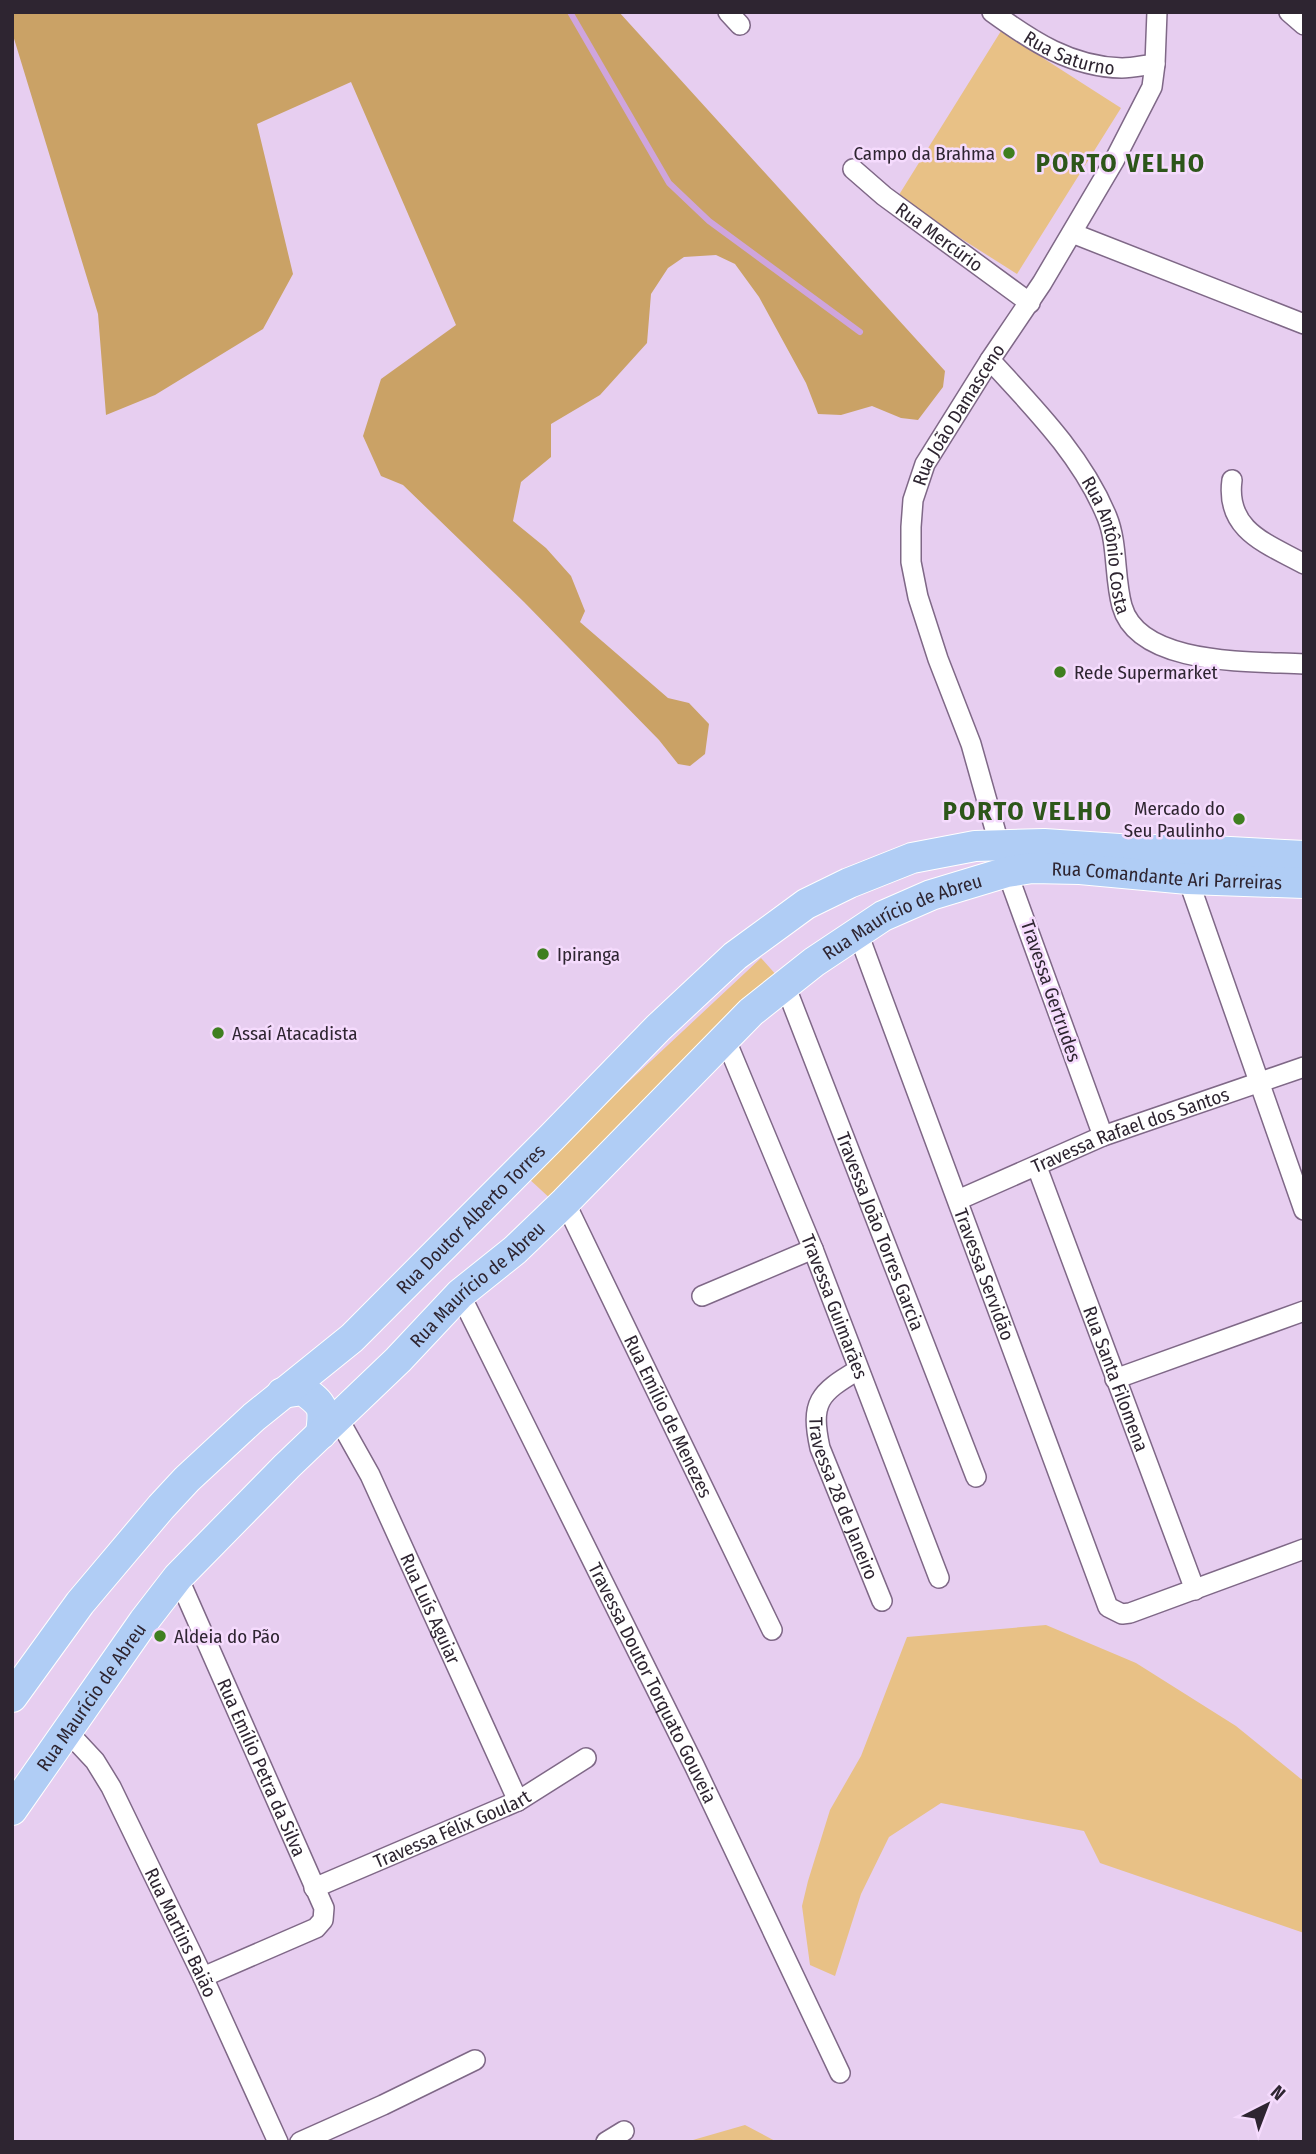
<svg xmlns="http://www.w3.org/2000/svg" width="1316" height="2154" font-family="'Fira Sans Condensed',sans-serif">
	<rect width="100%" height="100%" fill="#e7cef0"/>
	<path fill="#e8c186" d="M1001,31L1121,108L1017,274L897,198Z
		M761,958L778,977L554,1202L527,1177Z
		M1046,1625L1136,1663L1236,1726L1301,1779H1304V1933L1100,1863L1084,1831L941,1803L889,1837L861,1894L835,1976L810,1965L802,1906L808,1881L830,1810L861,1756L907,1637Z
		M745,2125L777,2142H686Z"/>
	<path fill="#caa266" d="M12,12H619L945,371L943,387L918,420L901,418L872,406L841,415L818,414L806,383L759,297L735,264L716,255L684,257L668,268L651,294L647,343L600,395L551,424V457L521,482L513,521L546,548L571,576L585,611L580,622L668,698L689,703L709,724L705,754L690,766L678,764L659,740L524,602L403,485L381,476L363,436L381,379L456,325L351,82L257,124L293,274L263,329L155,395L106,415L98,314L12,32Z"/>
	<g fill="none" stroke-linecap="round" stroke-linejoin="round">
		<path stroke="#cfa5dd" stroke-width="6" d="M570,12L669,183L709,221L860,332"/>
		<defs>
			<g id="minor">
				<path d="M728,12L740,25"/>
				<path id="s1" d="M992,12C1032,41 1071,67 1122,68C1133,68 1145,65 1155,64"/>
				<path d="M1289,12L1304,25"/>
				<path id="s2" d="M853,169L884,196L1030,303"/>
				<path d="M1072,233L1304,324"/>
				<path id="s3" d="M990,360C1034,408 1082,456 1107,517C1118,544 1114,577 1122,606C1139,667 1254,661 1304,664"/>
				<path d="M1232,480C1225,531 1268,544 1304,564"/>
				<path d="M1188,879L1304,1210"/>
				<path id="s4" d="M858,933L1108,1607L1122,1614L1130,1613L1304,1549"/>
				<path id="s5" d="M785,985L976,1477"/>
				<path id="s6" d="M725,1038L813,1249L939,1578"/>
				<path id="s7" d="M1103,1136L1007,872L971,744L938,659L918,597L911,562V527L913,500L925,464L990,360L1042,283L1114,161L1152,87L1155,64L1157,12"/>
				<path id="s8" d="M1037,1167L1195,1590"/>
				<path id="s9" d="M958,1200L1103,1136L1304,1067"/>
				<path id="s10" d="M565,1202L772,1630"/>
				<path id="s11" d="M460,1294L694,1765L840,2073"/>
				<path d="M702,1296L813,1249"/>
				<path id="s12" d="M858,1370C819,1393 810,1402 820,1448L882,1601"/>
				<path d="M1115,1379L1304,1311"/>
				<path id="s13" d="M338,1418L370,1475L518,1801"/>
				<path id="s14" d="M178,1577L324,1908L323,1920L316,1928L203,1977"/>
				<path id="s15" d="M67,1731L95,1761L111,1787L203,1977L278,2142"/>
				<path id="s16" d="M314,1888L518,1801L586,1758"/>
				<path d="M300,2142L383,2105L475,2060"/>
				<path d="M606,2142L624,2131"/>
			</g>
			<g id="primary">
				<path d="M282,1393L303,1390C325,1406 324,1408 321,1434"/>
				<path id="s17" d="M12,1697L80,1603L161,1507L187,1479L254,1417L352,1338L552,1137L658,1028L735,956L806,904L849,883L912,858L975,846L1044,844L1134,850H1193L1304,856"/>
				<path id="s18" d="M12,1810L144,1621L178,1577L287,1466L398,1360L460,1294L515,1250L565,1202L751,1012L814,962L883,916L931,895L1007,872L1032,868L1080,869L1188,879L1304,883"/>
			</g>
		</defs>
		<use href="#minor" stroke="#7f6887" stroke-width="22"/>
		<use href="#primary" stroke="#fff" stroke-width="32"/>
		<use href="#minor" stroke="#fff" stroke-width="19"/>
		<use href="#primary" stroke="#b0cdf5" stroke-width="30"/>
	</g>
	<g fill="#3f7f20" stroke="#f5dbfd" stroke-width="2.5">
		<circle cx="1009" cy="153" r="7"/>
		<circle cx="1060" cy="672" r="7"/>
		<circle cx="1239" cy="819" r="7"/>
		<circle cx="543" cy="954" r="7"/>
		<circle cx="218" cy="1033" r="7"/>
		<circle cx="160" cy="1636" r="7"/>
	</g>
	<g text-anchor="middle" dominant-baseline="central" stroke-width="5" stroke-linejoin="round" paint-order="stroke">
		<g font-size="19" fill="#2e2531" stroke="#f5dbfd">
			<text stroke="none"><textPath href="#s1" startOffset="89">Rua Saturno</textPath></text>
			<text stroke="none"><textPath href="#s2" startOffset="110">Rua Mercúrio</textPath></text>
			<text stroke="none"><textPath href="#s7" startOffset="765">Rua João Damasceno</textPath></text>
			<text stroke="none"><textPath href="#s3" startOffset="224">Rua Antônio Costa</textPath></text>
			<text stroke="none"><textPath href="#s18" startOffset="1547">Rua Comandante Ari Parreiras</textPath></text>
			<text stroke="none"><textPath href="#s18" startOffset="1272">Rua Maurício de Abreu</textPath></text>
			<text transform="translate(1051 991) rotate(71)">Travessa Gertrudes</text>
			<text stroke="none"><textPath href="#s9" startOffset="186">Travessa Rafael dos Santos</textPath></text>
			<text stroke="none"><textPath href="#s17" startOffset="665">Rua Doutor Alberto Torres</textPath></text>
			<text stroke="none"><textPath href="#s5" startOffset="264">Travessa João Torres Garcia</textPath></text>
			<text stroke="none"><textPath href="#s4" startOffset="364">Travessa Servidão</textPath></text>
			<text stroke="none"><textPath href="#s18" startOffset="705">Rua Maurício de Abreu</textPath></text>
			<text stroke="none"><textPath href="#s6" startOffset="290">Travessa Guimarães</textPath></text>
			<text stroke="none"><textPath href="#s8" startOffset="226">Rua Santa Filomena</textPath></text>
			<text stroke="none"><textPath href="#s10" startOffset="238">Rua Emílio de Menezes</textPath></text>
			<text stroke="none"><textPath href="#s12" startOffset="152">Travessa 28 de Janeiro</textPath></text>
			<text stroke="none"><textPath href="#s13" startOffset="212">Rua Luís Aguiar</textPath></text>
			<text stroke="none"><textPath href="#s11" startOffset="434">Travessa Doutor Torquato Gouveia</textPath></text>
			<text stroke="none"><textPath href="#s18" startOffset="138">Rua Maurício de Abreu</textPath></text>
			<text stroke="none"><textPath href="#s14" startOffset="208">Rua Emílio Petra da Silva</textPath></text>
			<text stroke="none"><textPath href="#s16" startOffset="150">Travessa Félix Goulart</textPath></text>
			<text stroke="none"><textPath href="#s15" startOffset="233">Rua Martins Baião</textPath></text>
		</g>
		<g font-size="19" fill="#2e2531" stroke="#f5dbfd" text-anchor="start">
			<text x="995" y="153" text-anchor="end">Campo da Brahma</text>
			<text x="1074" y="672">Rede Supermarket</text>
			<text x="1225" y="808" text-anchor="end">Mercado do<tspan x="1225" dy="22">Seu Paulinho</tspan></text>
			<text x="557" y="954">Ipiranga</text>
			<text x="232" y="1033">Assaí Atacadista</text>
			<text x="174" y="1636">Aldeia do Pão</text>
		</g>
		<g font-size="26" font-weight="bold" letter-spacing="2" fill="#2d561a" stroke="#f5dbfd">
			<text x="1121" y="163">PORTO VELHO</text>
			<text x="1028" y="811">PORTO VELHO</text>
		</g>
	</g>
	<rect width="1316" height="2154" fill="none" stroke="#2e2531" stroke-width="28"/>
	<g transform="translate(1267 2105) rotate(42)" stroke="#f5dbfd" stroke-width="5" paint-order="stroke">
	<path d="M0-5L12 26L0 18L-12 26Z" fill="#2e2531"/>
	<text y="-10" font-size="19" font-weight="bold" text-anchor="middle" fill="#2e2531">N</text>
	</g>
</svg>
